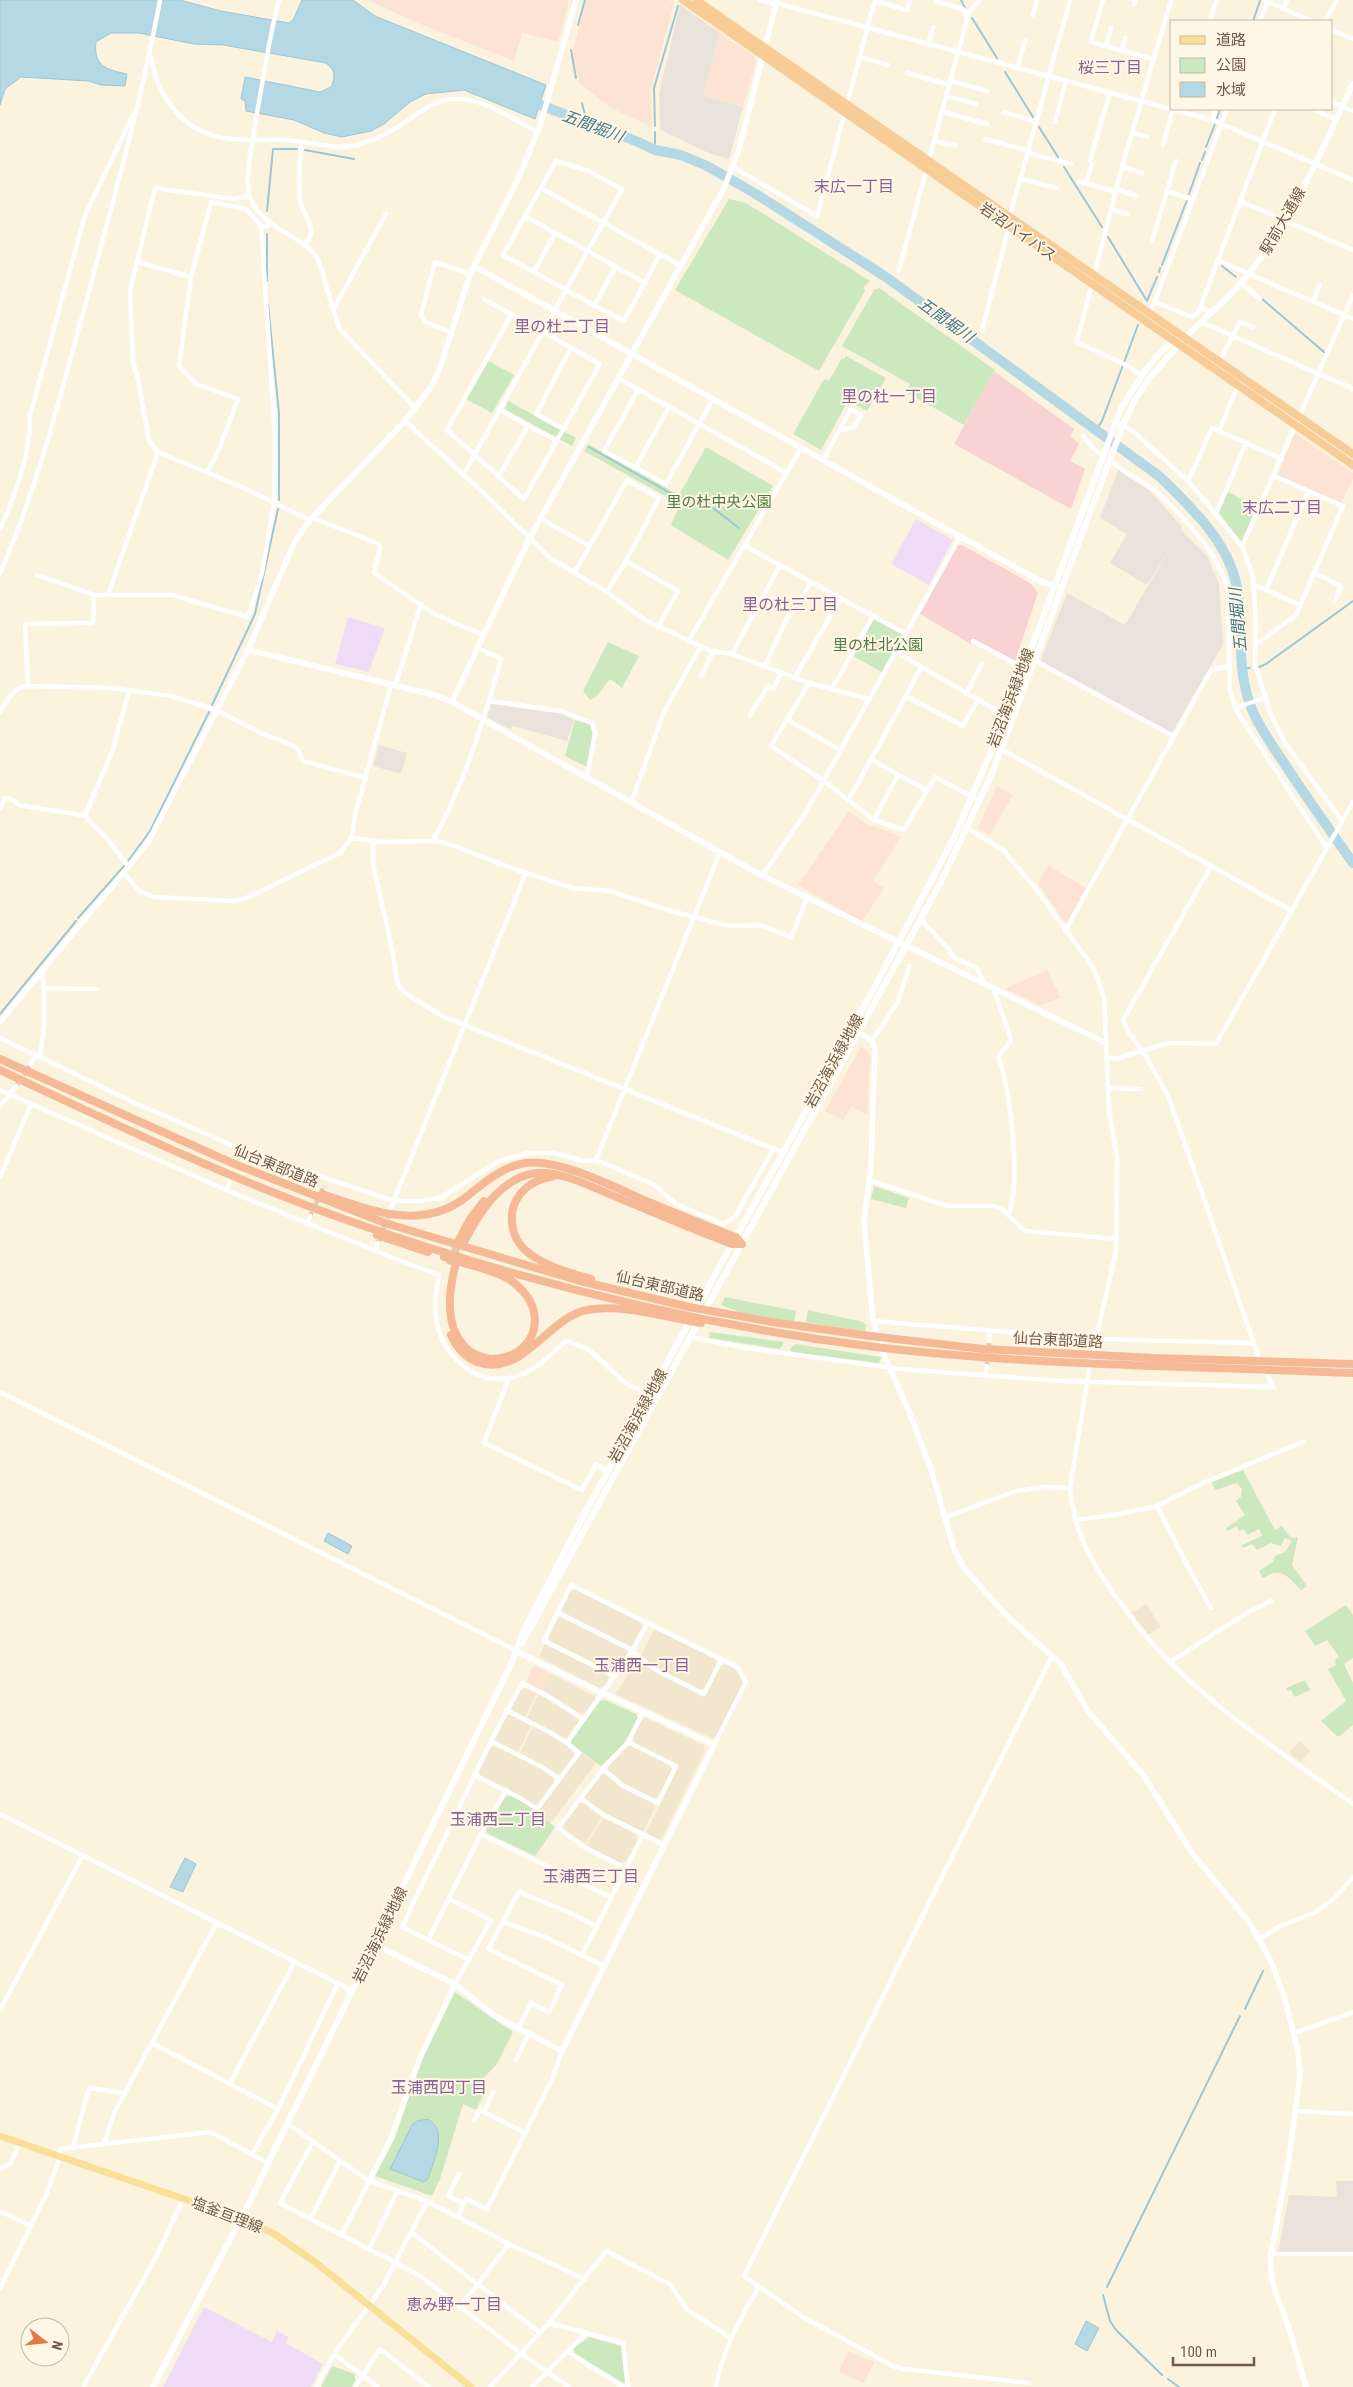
<svg xmlns="http://www.w3.org/2000/svg" width="1353" height="2387" font-family="'Roboto Condensed','Noto Sans JP',sans-serif">
	<rect width="100%" height="100%" fill="#fcf3df"/>
	<path fill="#f3e6ce" d="M575,1589L641,1623L642,1627L634,1645L630,1646L563,1613L561,1608L570,1590Z
		M1146,1604L1161,1627L1148,1635L1132,1613Z
		M560,1617L627,1650V1654L616,1670L612,1672L550,1641L548,1637L556,1619Z
		M654,1629L715,1659L717,1664L705,1688L700,1690L657,1668L641,1655Z
		M545,1644L608,1676L609,1680L605,1686L600,1688L539,1657Z
		M638,1659L655,1672L704,1697L721,1665L725,1664L737,1670L743,1684L716,1737L712,1738L615,1694Z
		M550,1673L594,1696L595,1699L585,1713L580,1714L542,1690Z
		M526,1688L537,1693L525,1717L512,1711L511,1707L521,1689Z
		M538,1694L578,1718V1722L567,1738H563L527,1718Z
		M510,1715L531,1726L518,1752L496,1742L495,1738L506,1716Z
		M646,1718L704,1745L705,1750L662,1838L658,1839L646,1833L679,1765L634,1743L633,1738L642,1719Z
		M533,1726L556,1738L574,1751V1756L561,1774H556L520,1753Z
		M1300,1741L1310,1751L1301,1762L1289,1753Z
		M494,1746L538,1767L554,1778V1782L538,1804L534,1805L480,1775L479,1771L491,1747Z
		M627,1746H631L670,1765L672,1770L658,1797L654,1799L624,1783L608,1770V1766Z
		M582,1752L596,1763L551,1823L537,1813Z
		M605,1774L627,1790L656,1805L643,1832L605,1813L585,1799V1796L600,1775Z
		M579,1803H583L602,1817L585,1844L564,1829L563,1825Z
		M603,1818L636,1834L638,1839L626,1862L621,1863L586,1845Z"/>
	<path fill="#fce3d3" d="M368,0H569L558,42L522,33L514,61L420,24Z
		M586,0H669L674,3L651,89L652,127L611,108L580,84L572,54Z
		M720,33L754,56L756,62L743,106L703,95Z
		M1295,433L1353,473V478L1341,504L1277,475Z
		M997,786L1013,795L990,835L978,828Z
		M849,811L865,823L901,837L873,881L884,888L862,922L798,885Z
		M1048,865L1086,888L1066,924L1038,883Z
		M1047,970L1061,998L1040,1005L1005,989Z
		M861,1047L870,1054L867,1114L851,1107L843,1120L825,1111Z
		M534,1665L550,1673L542,1690L526,1682Z
		M848,2351L874,2362L864,2383L839,2372Z"/>
	<path fill="#eae3db" d="M680,5L720,33L703,95L743,107L729,159L711,154L660,130L659,93Z
		M1118,470L1149,490L1182,527L1181,530L1207,556L1219,583L1223,644L1172,733L1040,662L1067,593L1125,625L1173,543L1147,585L1110,563L1127,534L1100,518Z
		M491,704L562,714L574,720L567,741L513,726L511,730L487,717Z
		M379,745L407,753L401,774L373,766Z
		M1336,2181H1353V2253H1278L1289,2195L1337,2197Z"/>
	<path fill="#f0dcf7" d="M916,519L953,540L929,585L891,564Z
		M348,617L385,628L369,672L335,664Z
		M204,2307L272,2342L277,2331L289,2337L286,2343L323,2364L311,2387H163Z"/>
	<path fill="#f9d2d3" d="M994,371L1074,429L1070,436L1079,444L1070,461L1085,469L1071,509L954,444Z
		M958,545H962L1030,583L1038,593L1015,661L974,639L971,644L920,614Z"/>
	<path fill="#cbe8be" d="M729,199L746,203L870,281L864,286L865,291L819,371L675,290Z
		M879,288L995,370L964,425L906,392L910,384L842,346L874,290Z
		M846,356L886,378L867,411L848,401L821,450L793,434L824,379L829,381L842,358L844,359Z
		M489,361L514,375L492,413L466,399Z
		M508,401L576,438L572,446L505,409Z
		M588,444L679,495L706,447L773,486L728,560L671,525L680,504L584,451Z
		M1228,492L1258,507L1242,543L1219,513Z
		M874,619L903,635L882,672L853,656Z
		M608,642L639,656L622,688L610,679L596,697L590,700L583,691Z
		M575,720L591,725L593,733L587,767L565,756Z
		M874,1186L909,1198L906,1208L871,1199Z
		M725,1297L796,1311L794,1322L742,1313L721,1305Z
		M808,1310L863,1322L866,1325L865,1332L806,1322Z
		M710,1332L784,1342L780,1349L709,1338Z
		M795,1344L881,1357L879,1363L792,1352L790,1349Z
		M1243,1470L1275,1530L1282,1526L1291,1538L1298,1537L1292,1565L1307,1586L1301,1590C1287,1576 1282,1567 1263,1578L1259,1571L1273,1562L1275,1556L1285,1552L1292,1541L1285,1538L1281,1546L1271,1543L1257,1550L1252,1544L1243,1548L1242,1545L1262,1536L1259,1529L1247,1535L1244,1529L1239,1531L1237,1526L1227,1531L1226,1528L1245,1515L1236,1501L1241,1497L1242,1489L1237,1483L1215,1490L1212,1482Z
		M1346,1605L1353,1615V1658L1344,1664L1353,1683V1725L1338,1737L1321,1721L1346,1701L1328,1669L1336,1665L1335,1660L1339,1657L1327,1640L1315,1646L1305,1631Z
		M1305,1680L1310,1690L1295,1697L1291,1690L1288,1691L1286,1688Z
		M605,1700L636,1714L638,1718L626,1742L601,1766L571,1744V1740L600,1701Z
		M510,1795L525,1803L555,1827L535,1856L487,1833L486,1829L506,1796Z
		M455,1992L513,2032L497,2064L473,2089L483,2095L476,2110L463,2104L440,2179L432,2196L375,2176L395,2138L422,2059Z
		M589,2337L621,2346L625,2382L623,2383L574,2353V2348Z
		M332,2366L355,2374V2380L352,2387H321Z"/>
	<path fill="#b4d8e4" stroke="#9bc7d6" d="M0,0H180L221,11L289,23L293,20L302,0H353L375,16L546,85L535,119L464,90L426,94L410,102L384,124L371,131L342,137L324,133L294,120L246,111L245,101L241,99L245,77L320,92L331,87C336,76 335,70 326,63L223,45L194,44L139,33H111L96,42C93,66 107,70 127,74L125,86L101,85L89,81L21,77L5,89L0,105Z
		M328,1533L352,1546L348,1554L324,1541Z
		M185,1858L196,1864L183,1892L170,1887Z
		M428,2119C449,2131 433,2161 428,2179L424,2182L390,2169L412,2125L417,2121Z
		M1086,2321L1099,2328L1087,2351L1075,2344Z"/>
	<g fill="none" stroke-linecap="round" stroke-linejoin="round">
		<path stroke="#9bc7d6" stroke-width="2" d="M961,0L965,8
			M972,18L997,58
			M1253,21L1260,1
			M578,25L585,0
			M571,50L576,78
			M1005,72L1033,117
			M582,103L587,123
			M1217,118L1220,109
			M655,126L654,88L678,6
			M1039,127L1058,157
			M655,132V150
			M1206,147L1215,124
			M305,150L354,159
			M1202,160L1205,152
			M1064,167L1102,227
			M1189,194L1200,163
			M267,211L273,149H297
			M267,234V281
			M1108,237L1147,301
			M1162,265L1187,200
			M1222,266L1236,277
			M1159,272L1160,268
			M1261,298L1324,352
			M1147,301L1157,277
			M268,304L279,413V500
			M1096,430L1102,421L1138,325
			M589,447L684,501L713,508L739,528
			M1257,668L1266,664L1353,601
			M1242,669L1250,668
			M212,705L255,614L278,509
			M128,861L150,831L209,712
			M78,918L124,866
			M0,1014L76,921
			M1245,2009L1263,1971
			M1107,2287L1240,2016
			M1103,2295L1110,2321L1116,2330L1162,2375
			M1168,2379L1179,2387"/>
		<path stroke="#b4d8e4" stroke-width="10" d="M527,100L636,141L655,150L681,155L707,166L756,194L886,277L1159,476C1193,509 1232,545 1238,594C1243,634 1236,676 1254,714C1262,731 1273,747 1284,763C1306,797 1330,830 1353,863"/>
		<path stroke="#d9cdb9" stroke-width="4.5" stroke-dasharray="4.5 2" stroke-linecap="butt" d="M16,1086L31,1064
			M310,1216L324,1186
			M378,1243L390,1212
			M987,1366L989,1341"/>
		<path stroke="#d9cdb9" stroke-width="8" stroke-dasharray="8 4" stroke-linecap="butt" d="M450,1265L459,1240"/>
		<path stroke="#fff" stroke-width="4.5" d="M279,0C269,37 264,75 257,113C254,136 247,161 248,185C248,193 250,200 254,206C269,231 303,235 318,259L339,328L416,409
			M760,0L776,4
			M1103,0L1091,42L1153,59
			M1265,0L1311,21
			M875,1L907,10L910,0
			M935,1L963,9L967,18
			M776,3L1212,120L1353,180
			M1134,5L1135,0
			M1283,9L1287,0
			M1033,15L1037,0
			M1209,21L1217,0
			M1260,21L1268,0
			M1325,21L1337,0
			M1332,30L1353,39
			M928,45L933,27
			M1106,46L1111,28
			M1122,51L1125,38
			M151,57C156,89 174,120 206,133C228,143 264,139 288,140C314,142 338,152 363,143C373,140 382,136 391,131C412,120 429,100 454,99C484,97 513,120 538,132
			M860,57L888,65
			M1017,68L1025,41
			M907,73L950,85
			M951,81L987,91
			M947,96L976,104
			M1332,102L1353,111
			M1317,109L1316,111L1336,119
			M943,112L987,124
			M1004,112L1037,122
			M1212,120L1216,109
			M1055,122L1066,81
			M1132,133L1147,137
			M985,139L1029,151
			M935,141L955,145
			M301,142C300,161 298,181 300,200C303,216 319,229 306,243
			M1163,145L1173,109
			M1028,153L1071,164
			M1090,160L1110,93
			M733,167L817,216L875,0
			M1122,167L1142,173
			M1022,179L1056,188
			M1079,181L1116,192
			M1086,183L1092,164
			M541,188L681,266
			M1116,189L1137,196
			M1167,191L1193,200
			M249,196L234,199L155,188L130,291L133,362L138,379L149,441L158,452L244,488L310,520
			M1240,201L1353,250
			M1111,209L1127,214
			M525,216L645,283
			M1010,216L1070,0
			M1152,241L1176,161
			M1217,260L1353,319
			M137,262L191,277
			M899,270L969,12L980,0
			M534,272L555,233
			M1241,283L1260,299
			M484,299L600,364L524,499L447,430L511,315
			M1313,301L1320,285
			M1155,302L1191,317L1198,313L1200,308
			M594,305L616,267
			M333,310L386,214
			M1212,312L1200,308L1275,109
			M1150,314L1227,109
			M1201,322L1353,389
			M982,331L1009,226
			M450,332L425,322L421,315L435,262L470,274
			M1220,361L1240,322L1253,327
			M1142,376L1128,366L1077,342L1122,167L1171,0
			M618,378L787,473
			M638,390L604,451L666,484L713,399
			M499,409L528,426
			M405,421L490,499L550,558L607,592L645,620L711,651L732,654L809,683L869,699
			M1116,421L1134,432L1188,481L1242,546L1253,577L1256,623L1255,664L1271,715L1285,743L1342,821
			M563,429L536,414L571,348
			M1219,431L1238,385
			M1083,436L1094,449L1103,455
			M823,460L851,409L861,415L854,427L840,430
			M1110,460C1116,468 1144,482 1154,490C1162,495 1169,504 1176,511C1198,535 1223,561 1228,594L1230,691L1236,710L1326,847
			M635,468L669,407
			M207,472L220,447L238,399L196,384L179,366L191,277L211,202L246,209L261,226
			M464,474C516,379 569,284 622,189L586,170L556,161L503,255C543,277 583,300 624,321L660,254
			M498,477L528,426L557,440
			M1188,481L1212,428L1282,459
			M1216,513L1246,443
			M313,518L379,544L380,547L374,573L436,615L484,635
			M541,519L590,546
			M0,529C15,497 31,451 30,416L85,215L133,115
			M745,546L906,634
			M1242,546L1353,295
			M575,572L627,480L659,498L626,561
			M0,573C38,488 60,396 85,306C112,205 141,103 160,0
			M1315,573L1341,586L1335,601
			M37,575L94,595H172L248,617L262,573L274,502L275,435L261,226H268L269,222
			M1254,585L1300,605
			M1266,590L1308,492
			M607,592L626,561L678,591L658,627
			M108,595L158,452
			M973,641L1024,668
			M688,642L801,448
			M1255,642L1261,641L1296,615L1343,506L1274,476
			M896,652L1006,716
			M732,654L780,565
			M1034,660L1173,736
			M765,665L787,619L812,582
			M701,676L713,652
			M795,677L841,598
			M809,683L771,746L824,781L874,820L904,830L935,777L980,801
			M28,686L25,624L93,623L94,595
			M395,686L421,604
			M832,689L873,616
			M129,691L112,752L86,813L87,819L105,836L129,867
			M966,694L982,663
			M906,696L921,667
			M490,701L561,711L592,723L595,733L587,776
			M1236,708L1266,697
			M0,712C7,701 13,688 27,686L111,688L171,696L216,710L261,733L292,745L298,749L303,761L366,778
			M750,715L768,686L773,689L782,672
			M788,720L840,750
			M1001,749L1292,911
			M871,759L898,775
			M632,801L663,714L700,647
			M848,801L906,696L963,726L977,701
			M0,808L5,798H10L19,805L87,816
			M874,820L898,775L927,790
			M967,828L1003,850L1037,890L1094,969L1104,997L1109,1110L1117,1158L1116,1251L1089,1370L1070,1488C1074,1533 1093,1566 1119,1601C1130,1615 1140,1630 1152,1643C1209,1707 1284,1754 1353,1804
			M352,838L382,842L435,841L449,844L514,869L573,888L610,891L671,911L721,924L732,926L760,925L791,937L807,898
			M373,840V864L392,949L397,981L401,989L410,996L442,1016L784,1153
			M433,841C465,782 483,723 501,659L478,648
			M1211,866L1123,1020L1128,1031L1147,1058L1169,1098L1258,1355
			M124,873L139,891L153,897L234,901L246,898L340,853L352,838L355,815L391,685
			M762,876L806,812L960,537
			M921,920L948,948L954,958L977,968L984,983
			M1065,931L1211,670L1229,666
			M42,970L44,988
			M994,990L1010,1036V1043L1000,1053L999,1058C1010,1091 1022,1184 1008,1215
			M0,1038L133,1102L245,1151L394,1201H421L440,1198L499,1161L528,1153H554L584,1161L596,1160L653,1184L676,1204L723,1224L735,1217L773,1149
			M872,1041L898,1002L909,966
			M40,1057L44,1027V988L97,989
			M1107,1057L1115,1059L1168,1043L1216,1044L1353,802
			M31,1064L35,1055
			M1109,1088L1141,1089
			M0,1090L226,1190L401,1261L439,1275C437,1288 434,1303 436,1317C441,1358 478,1390 520,1375C538,1369 552,1353 566,1341L588,1349L628,1385L652,1394
			M0,1106L16,1086
			M242,1159L245,1151
			M596,1160L720,852
			M0,1177L31,1104
			M869,1180L947,1206H994L1003,1210L1025,1231L1117,1239
			M226,1190L230,1182
			M391,1208L526,872
			M307,1224L310,1216
			M375,1251L378,1243
			M873,1321L1096,1339L1254,1343
			M690,1337L741,1347L899,1369L1061,1381L1273,1387L1268,1376
			M989,1341L990,1332
			M985,1376L987,1366
			M509,1378L484,1443L582,1490L596,1464L608,1471
			M0,1392L517,1651
			M1157,1506L1193,1576L1211,1608
			M946,1517L1016,1491L1043,1487L1070,1488
			M1077,1520L1120,1514L1157,1506L1203,1483L1303,1442
			M557,1612L628,1648L656,1670L704,1694L721,1660
			M1170,1662L1247,1613L1271,1601
			M615,1676L544,1641L571,1585L737,1667L746,1682L714,1745
			M506,1710L551,1733L567,1743
			M491,1741L544,1768L559,1779
			M603,1769L623,1786L658,1803L676,1766L628,1742
			M474,1775L522,1799L537,1809L579,1753L567,1743L632,1651L647,1624
			M580,1798L604,1815L664,1845
			M0,1814L353,1991
			M481,1834L610,1897
			M625,1868L584,1847L558,1828L603,1769L628,1742L643,1712
			M449,1899L491,1920L455,1984
			M504,1922L547,1938L604,1966
			M1259,1939L1282,1925L1314,1913L1336,1897L1353,1877
			M428,1940L481,1834L506,1790
			M582,1955L643,1835
			M469,1960L402,1927L491,1741L522,1683L551,1698L583,1719
			M0,2010L83,1855
			M518,2029L531,2003L549,2012L562,1985L488,1949L519,1892L566,1911L596,1926
			M1294,2033L1353,2012
			M152,2043L278,2109
			M516,2060L528,2035
			M230,2083L295,1961
			M1296,2111L1353,2114
			M484,2112L493,2092
			M474,2121L480,2110L525,2133
			M288,2124L369,2181L427,2201L509,2244L585,2279
			M313,2141L280,2203L419,2275L520,2353L569,2387
			M104,2144L114,2113L217,1922
			M73,2147L89,2088L124,2093
			M252,2154L278,2109L338,1983
			M53,2155L62,2149L77,2147L211,2132L268,2163
			M0,2169L10,2164L20,2143
			M459,2174L448,2196L464,2203
			M0,2211L31,2226
			M457,2217L466,2199L487,2209L552,2079L562,2051
			M311,2218L340,2161
			M411,2232L539,2332
			M342,2234L369,2181
			M369,2249L397,2192
			M1271,2254H1353
			M0,2288L46,2195L60,2157
			M459,2308L509,2244
			M549,2323L623,2343L628,2387
			M567,2351L623,2387
			M334,2354L378,2387
			M1029,2383L904,2369L893,2366L803,2317L744,2276L1052,1656
			M83,2387L156,2257L183,2199
			M316,2387L334,2354L383,2286L427,2201
			M355,2387L380,2349L429,2387
			M490,2387L549,2323L606,2251L671,2285L687,2310L731,2338
			M532,2387L586,2333
			M716,2387C722,2350 740,2320 758,2288"/>
		<path stroke="#fff" stroke-width="5.5" d="M474,266L1042,582L1062,587
			M1185,337C1207,316 1231,297 1250,272C1295,217 1322,148 1353,84
			M248,650L435,695L452,702L761,875L1106,1043
			M452,702L529,539L724,188L739,149L777,0
			M0,1022L147,844L248,650L294,543L310,520L405,421L433,384L441,365L470,274L519,177L540,126L576,0
			M856,1031L872,1041L875,1048L871,1165L864,1222L873,1321L883,1353L910,1414L931,1469L954,1549L963,1567L1007,1616L1060,1663L1088,1711L1144,1776L1192,1853L1249,1922L1271,1961L1284,1996L1298,2051L1300,2075L1289,2158L1271,2254C1268,2282 1280,2301 1288,2326C1295,2346 1300,2367 1306,2387
			M375,1945L455,1984L495,2016L562,2051L714,1745C649,1713 581,1685 517,1651
			M369,2181L391,2138L420,2058L455,1984"/>
		<path stroke="#fff" stroke-width="6" d="M522,1643L940,884L991,776L1123,425L1136,398L1148,380L1181,342
			M153,2387L247,2207L512,1662L524,1630L580,1522L728,1251L852,1029L954,838L1006,716L1120,411C1130,392 1158,347 1179,339"/>
		<path stroke="#fadf97" stroke-width="7" d="M0,2136L231,2215L273,2233L315,2262L471,2387"/>
		<path stroke="#f8cc96" stroke-width="8" d="M683,0L1353,465
			M696,0L1353,454"/>
		<path stroke="#f6b996" stroke-width="8" d="M0,1059L232,1163L385,1223L580,1281L689,1307L772,1322L870,1336L983,1349L1154,1358L1353,1364
			M0,1070C117,1125 234,1181 355,1223C524,1282 698,1325 875,1347C1034,1366 1193,1366 1353,1373
			M554,1176C544,1178 534,1181 526,1188C505,1206 508,1238 530,1254C548,1267 570,1273 591,1279
			M322,1194C370,1210 421,1232 466,1197C484,1183 501,1167 525,1163C560,1158 618,1189 651,1203C675,1213 700,1223 725,1233L736,1237L742,1244
			M377,1235L428,1252
			M459,1240L470,1219L484,1201
			M464,1242C479,1213 500,1178 536,1173C560,1170 596,1189 619,1198C657,1214 694,1230 732,1244H742
			M444,1257C464,1264 487,1268 505,1277C518,1284 531,1297 534,1312C545,1375 424,1387 455,1267
			M451,1335C456,1347 465,1357 477,1362C523,1378 547,1318 587,1310C621,1303 667,1318 701,1323"/>
	</g>
	<g text-anchor="middle" dominant-baseline="central" stroke-width="4" stroke-linejoin="round" paint-order="stroke">
		<g font-size="15" fill="#715a48" stroke="#fff7e5">
			<text transform="translate(1283 221) rotate(-60)">駅前大通線</text>
			<text transform="translate(1018 232) rotate(35)">岩沼バイパス</text>
			<text transform="translate(1011 698) rotate(-69)">岩沼海浜緑地線</text>
			<text transform="translate(834 1061) rotate(-61)">岩沼海浜緑地線</text>
			<text transform="translate(276 1166) rotate(22)">仙台東部道路</text>
			<text transform="translate(660 1286) rotate(13)">仙台東部道路</text>
			<text transform="translate(1058 1340) rotate(3)">仙台東部道路</text>
			<text transform="translate(638 1416) rotate(-61)">岩沼海浜緑地線</text>
			<text transform="translate(380 1935) rotate(-64)">岩沼海浜緑地線</text>
			<text transform="translate(227 2215) rotate(21)">塩釜亘理線</text>
		</g>
		<g font-size="15" fill="#4e7c42" stroke="#fff7e5">
			<text x="719" y="502">里の杜中央公園</text>
			<text x="878" y="645">里の杜北公園</text>
		</g>
		<g font-size="16" fill="#896395" stroke="#fff7e5">
			<text x="1110" y="67">桜三丁目</text>
			<text x="854" y="186">末広一丁目</text>
			<text x="562" y="326">里の杜二丁目</text>
			<text x="889" y="396">里の杜一丁目</text>
			<text x="1282" y="507">末広二丁目</text>
			<text x="790" y="604">里の杜三丁目</text>
			<text x="642" y="1665">玉浦西一丁目</text>
			<text x="498" y="1819">玉浦西二丁目</text>
			<text x="591" y="1876">玉浦西三丁目</text>
			<text x="439" y="2087">玉浦西四丁目</text>
			<text x="454" y="2304">恵み野一丁目</text>
		</g>
		<g font-size="16" font-style="italic" fill="#45788b" stroke="#fff7e5">
			<text transform="translate(593 126) rotate(21)">五間堀川</text>
			<text transform="translate(946 320) rotate(36)">五間堀川</text>
			<text transform="translate(1238 620) rotate(-95)">五間堀川</text>
		</g>
	</g>
	<rect x="1170" y="20" width="162" height="90" fill="#fff7e5" stroke="#c6b8a6"/>
	<rect x="1180" y="36" width="25" height="8" fill="#fadf97" stroke="#c6b8a6"/>
	<text x="1216" y="45" font-size="15" fill="#715a48">道路</text>
	<rect x="1180" y="58" width="25" height="15" fill="#cbe8be" stroke="#c6b8a6"/>
	<text x="1216" y="70" font-size="15" fill="#715a48">公園</text>
	<rect x="1180" y="82" width="25" height="15" fill="#b4d8e4" stroke="#c6b8a6"/>
	<text x="1216" y="95" font-size="15" fill="#715a48">水域</text>
	<g transform="translate(45 2342) rotate(106)"><circle r="24" fill="#fff7e5" stroke="#c6b8a6"/>
	<path d="M0-4L9 19L0 12L-9 19Z" fill="#e57945"/>
	<text y="-8" font-size="14" font-weight="bold" text-anchor="middle" fill="#715a48">N</text>
	</g>
	<path d="M1173 2357v8h81v-8" fill="none" stroke="#715a48" stroke-width="2.5"/>
	<text x="1180" y="2357" font-size="15" fill="#715a48" stroke="#fff7e5" stroke-width="4" paint-order="stroke">100 m</text>
</svg>
